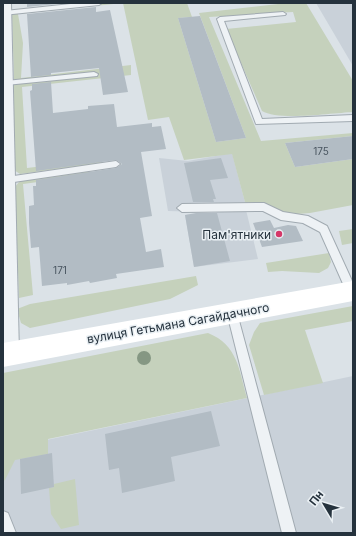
<svg xmlns="http://www.w3.org/2000/svg" width="356" height="536" font-family="Inter,sans-serif">
	<rect width="100%" height="100%" fill="#dbe2e7"/>
	<path fill="#c9d1d9" d="M316,3H353V66Z
		M232,153L246,206L203,212L168,211L159,158L188,161Z
		M246,210L258,259L194,267L185,215Z
		M353,376V533H3V449Z"/>
	<path fill="#c5d1bc" d="M108,3H187L192,17L178,18L216,142L246,138L199,13L287,3H306L353,81V112C333,113 278,121 262,111L226,29L296,22L293,12L209,17L261,141L353,133V136L285,143L295,167L353,159V205L310,213L285,215L246,206L232,154L184,160L169,117L148,120L123,3L18,14L23,43L21,78L131,65V75L22,87L27,168L101,159L103,163L20,174L14,170L13,84L97,75V72L14,80L12,13Z
		M89,171L90,175L23,184L33,295L19,298L15,187L19,182L29,179Z
		M353,229V243L342,245L339,231Z
		M329,253L331,262L328,268L319,273L282,271L268,272L266,263Z
		M196,276L198,285L170,299L30,328L21,323L17,309L30,304Z
		M353,306V321L305,330L323,383L264,395L249,345L254,332L260,323Z
		M208,333C238,345 239,370 247,398L48,439V454L15,460L5,480L3,481V373Z
		M75,479L79,525L61,529L51,514L49,488L54,487V484Z"/>
	<path fill="#b2bcc4" d="M27,3H66L27,7Z
		M96,7V12L110,10L128,92L103,95L99,68L51,73V75L31,77L27,14Z
		M200,16L246,138L216,142L178,18Z
		M51,82L53,113L88,109V106L114,104L117,127L152,123V127L161,126L166,149L141,152L152,216L140,218L146,252L161,249L164,267L116,274L117,278L90,283L89,281L67,285V283L42,286L39,247L31,248L29,223V206L34,205L33,186H36V180L116,168L122,164L116,160L36,171L30,91L32,90V84Z
		M353,136V159L295,167L285,143Z
		M221,158L228,178L210,180L216,199H213L214,202H193L184,163Z
		M196,213H217L230,261L194,267L185,215Z
		M270,220L274,228L288,225L296,226L303,241L262,247L253,223Z
		M211,411L220,446L171,457L175,481L122,493L119,468L109,470L105,434Z
		M52,453L54,487L21,494L20,459Z"/>
	<g fill="none" stroke-linecap="round" stroke-linejoin="round">
		<defs>
			<path id="lane" d="M80,3H102L99,5L3,15V11H5Z
				M283,12L286,14L285,15L224,21L262,119L353,115V121L256,124L217,19L220,17Z
				M94,72L98,74L97,76L6,85L3,84V81H6Z
				M116,161L120,164L116,167L7,183L3,181L4,178L7,177Z
				M264,203L283,212L308,216L327,226L353,283V296L348,295L320,232L303,223L281,220L263,211L182,212L177,208L182,204Z
				M232,308L236,310L237,313L296,533H282L227,313L228,310Z
				M3,511L8,513L16,533H3Z"/>
			<path id="street" d="M3,3H11L19,354L15,361L8,364L3,362Z"/>
		</defs>
		<use href="#lane" stroke="#a1aab1" stroke-width="2"/>
		<use href="#street" stroke="#a1aab1" stroke-width="2"/>
		<use href="#lane" fill="#eef2f5" fill-rule="evenodd"/>
		<use href="#street" fill="#eef2f5" fill-rule="evenodd"/>
		<path fill="#fff" fill-rule="evenodd" d="M353,281V301L3,367V343Z"/>
	</g>
	<circle fill="#859783" cx="144" cy="358" r="7"/>
	<circle fill="#d53768" stroke="#eaf0f4" stroke-width="1.5" cx="279" cy="234" r="4"/>
	<g text-anchor="middle" dominant-baseline="central" stroke-width="3" stroke-linejoin="round" paint-order="stroke">
		<g font-size="10" fill="#48545f">
			<text x="321" y="151">175</text>
			<text x="60" y="270">171</text>
		</g>
		<g font-size="12" fill="#25323d" stroke="#eaf0f4" text-anchor="end">
			<text x="271" y="234">Пам'ятники</text>
		</g>
		<g font-size="12" fill="#25323d" stroke="#eaf0f4">
			<text transform="translate(178 323) rotate(-10)">вулиця Гетьмана Сагайдачного</text>
		</g>
	</g>
	<rect width="356" height="536" fill="none" stroke="#25323d" stroke-width="8"/>
	<g transform="translate(324 504) rotate(308)" stroke="#eaf0f4" stroke-width="3" paint-order="stroke">
	<path d="M0-3L7 15L0 10L-7 15Z" fill="#25323d"/>
	<text y="-6" font-size="11" font-weight="bold" text-anchor="middle" fill="#25323d">Пн</text>
	</g>
</svg>
